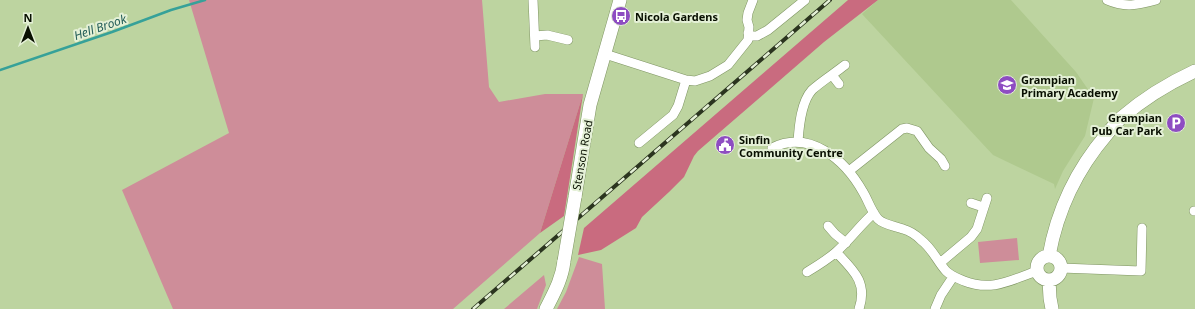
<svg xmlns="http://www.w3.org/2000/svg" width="1195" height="309" font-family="'Noto Sans',sans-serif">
	<rect width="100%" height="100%" fill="#bdd4a0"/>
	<path fill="#afc98e" d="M878,0H1011L1076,72L1094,98L1085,136L1063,171L1055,189L1054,184L993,155L862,14Z"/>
	<path fill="#ce8d99" d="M189,0H482L489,87L499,102L545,94H583L540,233L453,309H173L122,190L229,133Z
		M1017,238L1019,260L980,263L978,242Z
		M579,257L602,264L605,309H557L566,292Z
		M544,275L546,285L537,309H504Z"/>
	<path fill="#c96b7f" d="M848,0H878L824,42L698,151L694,156L684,177L669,192L642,217L636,228L601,250L578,255L584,228Z
		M583,94L564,216L540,233Z"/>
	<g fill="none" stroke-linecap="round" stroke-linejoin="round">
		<path stroke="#36a199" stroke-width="2.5" d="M0,70L112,32L171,10L205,0"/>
		<defs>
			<path id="street" d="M533,0L535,47
				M1107,0C1125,8 1138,5 1156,0
				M748,33L752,36H757L768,30L805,0
				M535,36L547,35L568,40
				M605,54L686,80L695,81L710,76L728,65L748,40L749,27L747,20L748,13L753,0
				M832,75L839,84
				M798,142C799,126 801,102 812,90C822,81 835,73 845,65
				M639,143L673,115L678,106L686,80
				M772,148C810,129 845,160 863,192C868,200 871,211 878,219C884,225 895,226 903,229C910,231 916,235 921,240C932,248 937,261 946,271C951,276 957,278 964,281C992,292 1011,280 1037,271
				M849,171L902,129L907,128L917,131L929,148L941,159L945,166
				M971,203L983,207
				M1194,211H1195
				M828,226L835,234L846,243
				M836,252C853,270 868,282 859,309
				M940,263L971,237L977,229L987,198
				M1061,268L1141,271L1142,228
				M807,272C817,266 827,260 836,252C850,240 860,225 874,213
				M935,309L941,295L953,277"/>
			<path id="secondary" d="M575,197L590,105L620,0
				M1049,256C1057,211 1077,169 1107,134C1111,129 1116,123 1121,118C1143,99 1169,83 1195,71
				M1037 268a12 12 0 1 1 24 0a12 12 0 1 1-24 0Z
				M1049,280L1050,298L1052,309
				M546,309C554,293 562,279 564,261"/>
		</defs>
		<use href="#street" stroke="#7f9563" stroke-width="10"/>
		<use href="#secondary" stroke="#7f9563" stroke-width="14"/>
		<use href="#street" stroke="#fff" stroke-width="9"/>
		<use href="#secondary" stroke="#fff" stroke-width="13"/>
		<defs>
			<path id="rail" d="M473,309L830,0"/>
		</defs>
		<use href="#rail" stroke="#2b351f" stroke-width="4"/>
		<use href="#rail" stroke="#e4f0d6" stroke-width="2.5" stroke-dasharray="8" stroke-linecap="butt"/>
		<defs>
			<path id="secondary-bridge" d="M564,261L575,197"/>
		</defs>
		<use href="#secondary-bridge" stroke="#7f9563" stroke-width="14" stroke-linecap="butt"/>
		<use href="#secondary-bridge" stroke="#fff" stroke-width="13"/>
	</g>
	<defs>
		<symbol id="bus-disc" viewBox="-11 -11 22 22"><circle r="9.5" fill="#8e4dc2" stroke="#e4f0d6"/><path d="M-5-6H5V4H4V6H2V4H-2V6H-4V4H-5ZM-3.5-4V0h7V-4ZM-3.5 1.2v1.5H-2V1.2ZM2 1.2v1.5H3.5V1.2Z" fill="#fff"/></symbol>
		<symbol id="school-disc" viewBox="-11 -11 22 22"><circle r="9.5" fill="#8e4dc2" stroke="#e4f0d6"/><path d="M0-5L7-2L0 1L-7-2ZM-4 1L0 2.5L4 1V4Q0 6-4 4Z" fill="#fff"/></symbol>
		<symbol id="parking-disc" viewBox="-11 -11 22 22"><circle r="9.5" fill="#8e4dc2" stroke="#e4f0d6"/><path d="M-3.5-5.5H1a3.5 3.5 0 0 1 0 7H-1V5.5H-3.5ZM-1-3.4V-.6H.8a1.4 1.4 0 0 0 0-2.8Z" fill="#fff"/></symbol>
		<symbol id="civic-disc" viewBox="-11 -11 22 22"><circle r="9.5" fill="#8e4dc2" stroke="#e4f0d6"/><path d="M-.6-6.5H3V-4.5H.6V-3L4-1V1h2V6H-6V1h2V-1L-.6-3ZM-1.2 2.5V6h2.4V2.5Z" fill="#fff"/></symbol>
	</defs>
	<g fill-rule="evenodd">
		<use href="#bus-disc" x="610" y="5" width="22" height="22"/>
		<use href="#school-disc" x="996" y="74" width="22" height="22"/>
		<use href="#parking-disc" x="1165" y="112" width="22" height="22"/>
		<use href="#civic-disc" x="714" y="134" width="22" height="22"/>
	</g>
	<g text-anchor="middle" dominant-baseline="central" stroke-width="4" stroke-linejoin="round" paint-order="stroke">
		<g font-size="11" font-weight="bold" fill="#080f01" stroke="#e4f0d6" text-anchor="start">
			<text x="635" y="16">Nicola Gardens</text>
			<text x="1021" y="79">Grampian<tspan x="1021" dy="13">Primary Academy</tspan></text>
			<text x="1162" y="117" text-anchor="end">Grampian<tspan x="1162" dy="13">Pub Car Park</tspan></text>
			<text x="739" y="139">Sinfin<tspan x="739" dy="13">Community Centre</tspan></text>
		</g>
		<g font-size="11" fill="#080f01" stroke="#e4f0d6">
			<text transform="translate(582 155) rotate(-80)">Stenson Road</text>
		</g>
		<g font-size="12" font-style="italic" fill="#255e59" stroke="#e4f0d6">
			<text transform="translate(100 27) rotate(-19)">Hell Brook</text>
		</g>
	</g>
	<g transform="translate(28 28)" stroke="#e4f0d6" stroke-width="3" paint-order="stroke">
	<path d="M0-3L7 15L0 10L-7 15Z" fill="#080f01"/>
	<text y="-6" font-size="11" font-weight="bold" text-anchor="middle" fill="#080f01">N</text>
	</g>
</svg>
